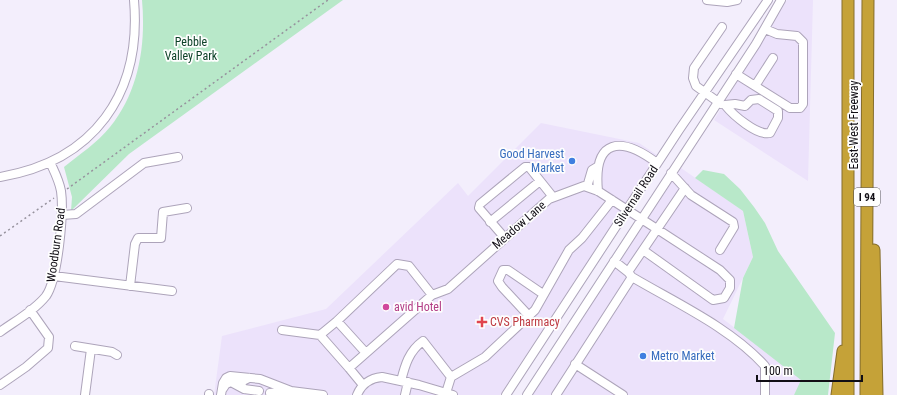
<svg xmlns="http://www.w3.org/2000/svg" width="897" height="395" font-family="'Roboto Condensed',sans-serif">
	<rect width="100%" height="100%" fill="#f3eefc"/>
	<path fill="#ece2fb" d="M787,0H813L808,181L714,120Z
		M541,123L639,143L657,155L500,395H214L222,336L326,309L458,183L468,196Z
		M681,168L743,211L753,257L723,319L803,379L794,395H532Z"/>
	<path fill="#b8e8c9" d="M142,0H343L129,154L71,211L72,197L64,167C80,154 97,143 110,127C139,91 146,45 142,0Z
		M703,170L724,174L740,189L754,207L765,223L778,251L835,333L828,395H794L801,380L734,328L743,278L753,257L743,211L695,178Z"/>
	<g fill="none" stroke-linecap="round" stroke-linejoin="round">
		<defs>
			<path id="minor" d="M707,0L727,2L737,0
				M736,74L790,108H800L803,104V42L797,36L777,34L765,29
				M755,86L773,58
				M759,99L778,111V118L770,133C757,136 733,115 725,105L735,104L745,106L751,100Z
				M721,104L696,86L693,78L694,68L722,27
				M671,173L691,195L733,222L734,227L720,250
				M0,177C94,161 142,94 134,0
				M587,187L592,170L597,167
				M598,191C593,138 621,136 657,163
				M62,215L76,214L144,163L178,157
				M490,222L540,181
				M504,237L479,208L480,204L525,167H529L553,197
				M628,272L685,188
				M54,276L172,291
				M632,277C676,303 731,328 765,366V395
				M130,286L135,244L138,238H161L163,212L187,208
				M529,316L502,287L498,281L503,270H508L543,294
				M337,321L397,264L409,266L432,295
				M282,330L320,335
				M0,332C15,321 34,311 46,296C58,279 64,212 61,191C59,180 54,171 50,162
				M75,346L112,352L117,355
				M575,364L623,395
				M349,368L320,335L337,321L366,353
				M249,378L241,382V385L244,389L259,391
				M401,381C405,365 409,351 423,341L451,377
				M0,385L26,367L48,348L49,337L30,310
				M363,385L349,368L432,295L448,289L549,199L584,186L598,191L657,229L720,270L730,280V288L724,298L713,300L643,250
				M222,390L226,384L231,382L244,389
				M270,393L291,391L323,395
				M446,393L451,377L485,357L535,310L569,250L582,238L612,200
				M85,395L91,349
				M209,395V394
				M221,395L223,383L226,378L230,376L260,379L291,391
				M357,395C361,385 370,378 382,377L419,385L453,395
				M405,395L408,382
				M506,395L679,130L768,0
				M527,395L756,44L781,0
				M556,395L632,277L628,272L614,261"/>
			<path id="highway" d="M874,250L877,395
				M837,395L843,351
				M848,395V0
				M866,395L868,0"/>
		</defs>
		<use href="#minor" stroke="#ada4ba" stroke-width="10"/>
		<use href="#highway" stroke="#866e2c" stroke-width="13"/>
		<path stroke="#96929d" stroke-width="1.5" stroke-dasharray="2 3" stroke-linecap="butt" d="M67,189L328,0
			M0,236L54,198"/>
		<use href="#minor" stroke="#fff" stroke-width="8"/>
		<use href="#highway" stroke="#c5a238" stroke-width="11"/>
	</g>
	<g fill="#3f7fe0" stroke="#fefefe" stroke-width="1.5">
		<circle cx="572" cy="161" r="4"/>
		<circle cx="643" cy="356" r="4"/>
	</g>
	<circle fill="#d1479c" stroke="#fefefe" stroke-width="1.5" cx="386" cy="307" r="4"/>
	<path fill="#e0444e" stroke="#fefefe" stroke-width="1.5" d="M480 316h4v4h4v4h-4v4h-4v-4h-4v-4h4z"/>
	<g text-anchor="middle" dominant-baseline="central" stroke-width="3.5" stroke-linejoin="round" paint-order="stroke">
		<rect fill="#fefefe" stroke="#58565b" stroke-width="1" x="854" y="188" width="26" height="18" rx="3"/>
		<g font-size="11" font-weight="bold" fill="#110e15">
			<text x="867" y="197">I 94</text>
		</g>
		<g font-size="12" fill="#0c4127" stroke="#fefefe">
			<text x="191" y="42">Pebble<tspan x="191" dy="14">Valley Park</tspan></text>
		</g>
		<g font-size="12" fill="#110e15" stroke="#fefefe">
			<text transform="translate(854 125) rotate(-90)">East-West Freeway</text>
			<text transform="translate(636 196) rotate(-57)">Silvernail Road</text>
			<text transform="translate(519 225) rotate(-41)">Meadow Lane</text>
			<text transform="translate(56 245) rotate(-82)">Woodburn Road</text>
		</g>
		<g font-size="12" fill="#366cbe" stroke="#fefefe" text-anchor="end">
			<text x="564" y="154">Good Harvest<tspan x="564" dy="14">Market</tspan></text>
			<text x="651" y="356" text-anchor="start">Metro Market</text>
		</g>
		<g font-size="12" fill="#b23c85" stroke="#fefefe" text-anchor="start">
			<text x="394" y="307">avid Hotel</text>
		</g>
		<g font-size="12" fill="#be3a42" stroke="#fefefe" text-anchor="start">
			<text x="490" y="322">CVS Pharmacy</text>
		</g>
	</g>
	<path d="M757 375v6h105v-6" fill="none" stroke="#110e15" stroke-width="2"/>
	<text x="763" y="375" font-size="12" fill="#110e15" stroke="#fefefe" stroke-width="3" paint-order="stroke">100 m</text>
</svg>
